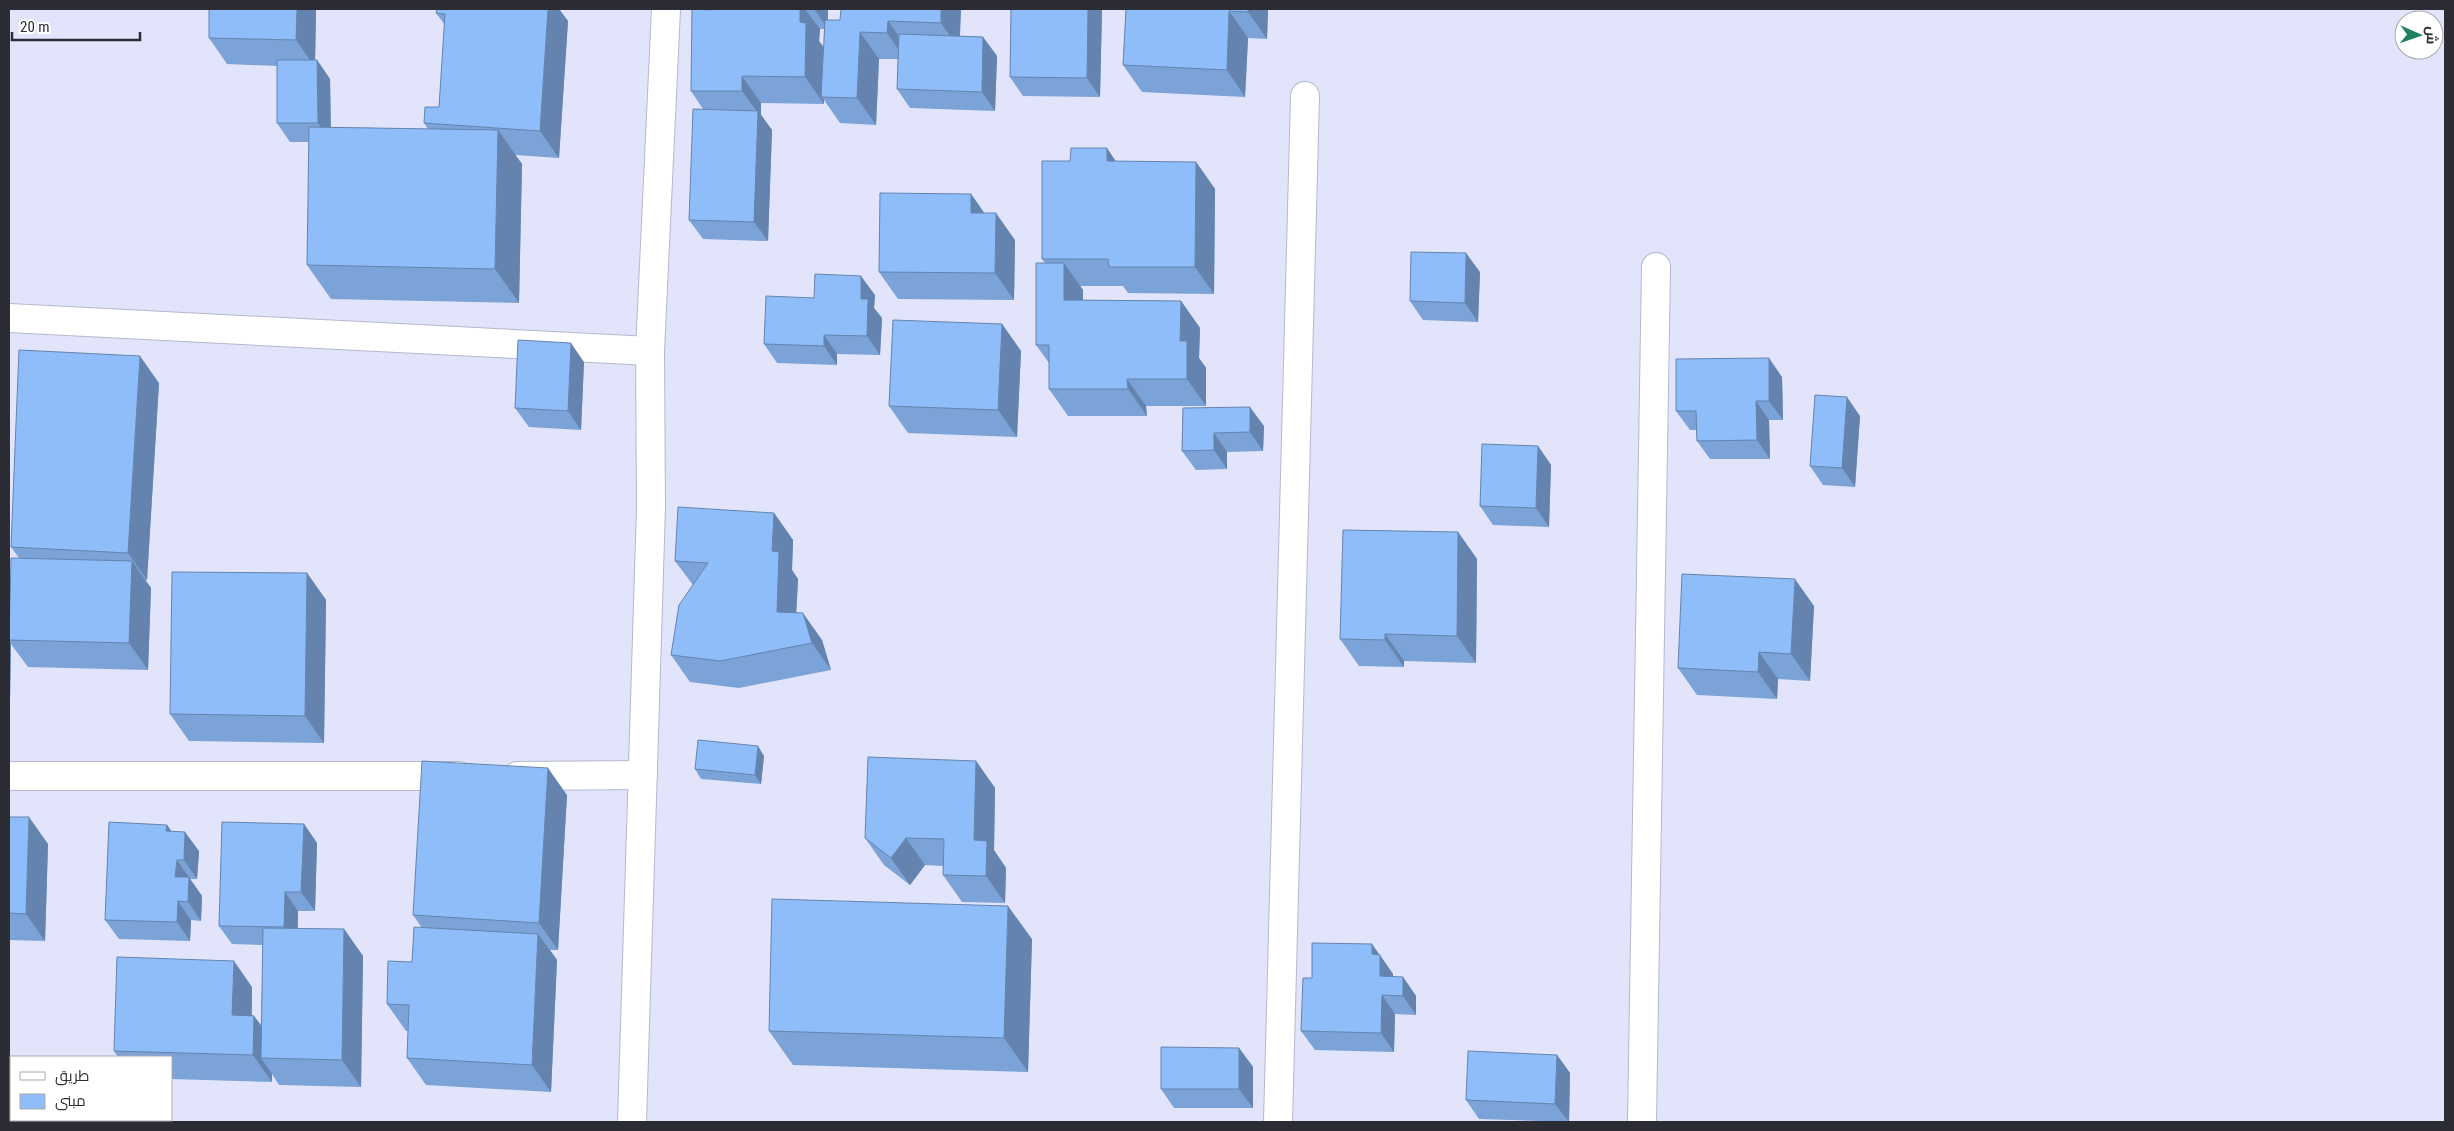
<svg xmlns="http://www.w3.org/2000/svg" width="2454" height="1131" font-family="'Roboto Condensed',Cairo,sans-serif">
	<rect width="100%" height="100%" fill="#e1e4fa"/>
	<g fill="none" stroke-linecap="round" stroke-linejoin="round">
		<defs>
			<path id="street" d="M9,318L650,351
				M9,776H459
				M517,776L643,775
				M1278,1122L1305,96
				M1642,1122L1656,267"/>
			<path id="secondary" d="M632,1122L651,507L650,351L666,9"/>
		</defs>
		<use href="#street" stroke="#b5b9cd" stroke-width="30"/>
		<use href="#secondary" stroke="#b5b9cd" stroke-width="30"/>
		<use href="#street" stroke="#fff" stroke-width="28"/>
		<use href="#secondary" stroke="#fff" stroke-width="28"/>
	</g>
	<path fill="#7ba3d7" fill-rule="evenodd" d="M316,9L315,60H317L330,79L331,127L428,129L424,123L439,107L445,25L436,13L437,9H559L568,21L559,158L515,155L522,164L519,303L331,299L307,265L309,142H290L277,123V66L227,64L209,38Z
		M711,9H828V20H840L961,9L960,36L983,37L997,56L995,111L910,108L897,89L898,59H879L876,125L840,123L824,100V104L761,103V115L772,130L768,241L703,239L689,220L703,109L691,91ZM820,29H824V47L819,41Z
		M1011,9H1102L1100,97L1023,96L1010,77Z
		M1126,9H1268L1267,39L1248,38L1245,97L1142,92L1123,65Z
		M1116,162H1196L1215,189L1214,294L1128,293L1123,286H1080L1083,290V300L1181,301L1200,328L1199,358L1206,368V406H1146L1147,416H1068L1049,389V363L1036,345L1045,263L1042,259Z
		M971,194L984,213L1015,240L1014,300L898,299L879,272Z
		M1480,272L1478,322L1423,320L1410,301Z
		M875,295L874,308L882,318L880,355L837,354V365L777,363L764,344L814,298Z
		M1002,324L1021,351L1017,437L908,433L889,406Z
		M584,362L581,430L529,427L515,408Z
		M1782,377L1783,420H1769L1770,459H1710L1697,441L1696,430H1690L1676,411Z
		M159,383L147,580H145L151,588L148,670L28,667L11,644L10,700H9V592L10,594L19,558L11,547Z
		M1183,408L1264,426L1263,451L1227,452V469L1196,470L1182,451Z
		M1860,416L1855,487L1823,485L1810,466Z
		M1538,446L1551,465L1549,527L1493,525L1480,506Z
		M774,513L793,540L792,570L798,579L796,613L822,640L831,670L739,688L690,682L671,655L693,585L675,561Z
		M1458,532L1477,559L1476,663L1404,661V667L1359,666L1340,639Z
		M307,573L326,600L324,743L189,741L170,714Z
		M1814,606L1810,681L1778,679L1777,699L1697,695L1678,668Z
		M764,756L761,784L701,779L695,769Z
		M976,761L995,788L994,850L1006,868L1005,903L962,902L943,875V866L925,865L910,885L884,865L865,838Z
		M567,795L558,950H550L557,960L551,1092L426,1085L407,1058L408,1031H406L387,1004L412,962L422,928L413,915Z
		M9,817L48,844L45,941L9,940Z
		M304,824L317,843L315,911H298V929H344L363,956L361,1087L279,1085L272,1074V1082L171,1079V1057H118L114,1051L252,987V1015L254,1016L261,1025L263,945L232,944L219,926Z
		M167,825L171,831L199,851L197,879H190L202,896L201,921L191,920L190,941L119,939L105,920Z
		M1032,939L1028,1072L793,1065L769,1031Z
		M1380,955L1393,974V977H1403L1416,996V1015L1395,1014L1394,1052L1315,1050L1301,1031L1312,978Z
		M1239,1048L1253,1067V1108H1174L1161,1089Z
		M1557,1055L1570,1073L1569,1122L1479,1119L1466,1100Z"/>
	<path fill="#6484af" d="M297,9H316L315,67L296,40Z
		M548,9H559L568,21L559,158L540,131Z
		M800,9H805L820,29L819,41L825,50L821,97L824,100V104L805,77L800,22Z
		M814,9H828V29Z
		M941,9H961L959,49L941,23Z
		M1088,9H1102L1100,97L1087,78Z
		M1248,9H1268L1267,39L1248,12Z
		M1229,11L1248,38L1245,97L1227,70Z
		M888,21L907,48L906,60L887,33Z
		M860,32L879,59L876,125L857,98Z
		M983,37L997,56L995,111L982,92Z
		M317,60L330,79L331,142L318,123Z
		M742,76L761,103V115L772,130L768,241L754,222L758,113L742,91Z
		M498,130L522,164L519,303L495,269Z
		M1107,148L1125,175L1107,161Z
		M1196,162L1215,189L1214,294L1195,267Z
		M971,194L990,221L971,213Z
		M996,213L1015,240L1014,300L995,273Z
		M1466,253L1480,272L1478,322L1465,303Z
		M1064,263L1083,290V327L1064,300Z
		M861,276L875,295L874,308L882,318L880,355L867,336L861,299Z
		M1181,301L1200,328L1199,358L1206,368V406L1187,379L1180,341Z
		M1002,324L1021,351L1017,437L998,410Z
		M824,335L837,354V365L824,346Z
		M571,343L584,362L581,430L568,411Z
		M140,356L159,383L147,580L128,553Z
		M1769,358L1782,377L1783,420L1769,401Z
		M1127,379L1146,406L1147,416L1128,389Z
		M1847,397L1860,416L1855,487L1842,468Z
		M1756,401L1769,420L1770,459L1757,440Z
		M1250,407L1264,426L1263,451L1250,432Z
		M1214,433L1227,452V469L1214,450Z
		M1538,446L1551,465L1549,527L1536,508Z
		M774,513L793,540L792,570L798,579L795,639L777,612L772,551Z
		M1458,532L1477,559L1476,663L1457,636Z
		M132,561L151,588L148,670L129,643Z
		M307,573L326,600L324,743L305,716Z
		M1795,579L1814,606L1810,681L1791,654Z
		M9,592L12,597L9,640L11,644L10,700L9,698Z
		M803,613L822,640L831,670L812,643Z
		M1385,634L1404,661V667L1385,640Z
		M1759,652L1778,679L1777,699L1758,672Z
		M758,746L764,756L761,784L755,775Z
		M976,761L995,788L994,850L1006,868L1005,903L986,876L974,840Z
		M548,768L567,795L558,950L539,923Z
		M29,817L48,844L45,941L26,914Z
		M304,824L317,843L315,911L301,892Z
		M167,825L180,843L166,831Z
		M185,832L199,851L197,879L184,860Z
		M906,838L925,865L910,885L891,858Z
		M177,860L202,896L201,921L188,902L175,877Z
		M285,892L298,911L297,946L284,927Z
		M178,901L191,920L190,941L177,922Z
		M1008,906L1032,939L1028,1072L1004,1038Z
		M344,929L363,956L361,1087L342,1060Z
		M538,934L557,960L551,1092L532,1065Z
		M1372,944L1393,974V995L1380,976L1372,954Z
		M234,961L252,987L251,1042L232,1015Z
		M1403,977L1416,996V1015L1403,996Z
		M1382,995L1395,1014L1394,1052L1381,1033Z
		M254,1016L273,1042L261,1058L272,1074V1082L253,1055Z
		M1239,1048L1253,1067V1108L1239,1089Z
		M1557,1055L1570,1073L1569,1122L1555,1104Z"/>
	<path fill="#8fbdfa" stroke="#6484af" d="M209,9H297L296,40L209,38Z
		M437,9H548L540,131L424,123L425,107H439L445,14L436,13Z
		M692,9L711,10V9H800V22L806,23L805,77L742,76V91H691Z
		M841,9H941V23L888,21L887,33L860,32L857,98L821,97L825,20H840Z
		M1011,9H1088L1087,78L1010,77Z
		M1126,9H1248V12L1229,11L1227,70L1123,65Z
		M899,34L983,37L982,92L897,89Z
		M277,60H317L318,123H277Z
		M693,109L758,111L754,222L689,220Z
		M309,127L498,130L495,269L307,265Z
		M1071,148H1107V161L1196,162L1195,267H1109L1108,259H1042V161H1070Z
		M880,193L971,194V213H996L995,273L879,272Z
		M1411,252L1466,253L1465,303L1410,301Z
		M1036,263H1064V300L1181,301L1180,341H1187V379H1127L1128,389H1049V345H1036Z
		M815,274L861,276V299H868L867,336L824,335V346L764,344L766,296L814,298Z
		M893,320L1002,324L998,410L889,406Z
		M518,340L571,343L568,411L515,408Z
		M19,350L140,356L128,553L11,547Z
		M1769,358V401H1756L1757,440L1697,441L1696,411H1676V359Z
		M1815,395L1847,397L1842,468L1810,466Z
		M1250,407V432L1214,433V450L1182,451L1183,408Z
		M1482,444L1538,446L1536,508L1480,506Z
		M678,507L774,513L772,551L779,552L777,612L803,613L812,643L720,661L671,655L679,605L708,563L675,561Z
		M1343,530L1458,532L1457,636L1385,634V640L1340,639Z
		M11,558L132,561L129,643L9,640Z
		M172,572L307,573L305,716L170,714Z
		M1682,574L1795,579L1791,654L1759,652L1758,672L1678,668Z
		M698,740L758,746L755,775L695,769Z
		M868,757L976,761L974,840L987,841L986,876L943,875L944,839L906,838L891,858L865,838Z
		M422,761L548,768L539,923L413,915Z
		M9,817H29L26,914L9,913Z
		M109,822L167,825L166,831L185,832L184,860H177L175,877H189L188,902L178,901L177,922L105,920Z
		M222,822L304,824L301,892H285L284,927L219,926Z
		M772,899L1008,906L1004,1038L769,1031Z
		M414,927L538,934L532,1065L407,1058L409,1005L387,1004L388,961L412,962Z
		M263,928L344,929L342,1060L261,1058Z
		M1312,943L1372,944V954L1380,955V976L1403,977V996L1382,995L1381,1033L1301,1031L1303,978H1312Z
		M117,957L234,961L232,1015L254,1016L253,1055L114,1051Z
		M1161,1047L1239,1048V1089H1161Z
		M1468,1051L1557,1055L1555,1104L1466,1100Z"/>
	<rect width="2454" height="1131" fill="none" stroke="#2b2c34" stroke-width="20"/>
	<rect x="10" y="1056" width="162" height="65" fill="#ffffff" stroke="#aaabae"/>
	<rect x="20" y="1072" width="25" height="8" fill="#ffffff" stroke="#aaabae"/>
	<text x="55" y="1081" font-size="15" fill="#2b2c34">طريق</text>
	<rect x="20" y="1094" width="25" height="15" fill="#8fbdfa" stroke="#aaabae"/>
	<text x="55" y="1106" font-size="15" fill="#2b2c34">مبنى</text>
	<g transform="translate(2419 35) rotate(92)"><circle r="24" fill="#ffffff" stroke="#aaabae"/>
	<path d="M0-4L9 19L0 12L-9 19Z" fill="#1c835e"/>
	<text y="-8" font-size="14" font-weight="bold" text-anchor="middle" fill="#2b2c34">ش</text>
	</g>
	<path d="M12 32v8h128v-8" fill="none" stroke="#2b2c34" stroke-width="2.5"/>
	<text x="20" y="32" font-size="15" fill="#2b2c34" stroke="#ffffff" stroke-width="4" paint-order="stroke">20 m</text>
</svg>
